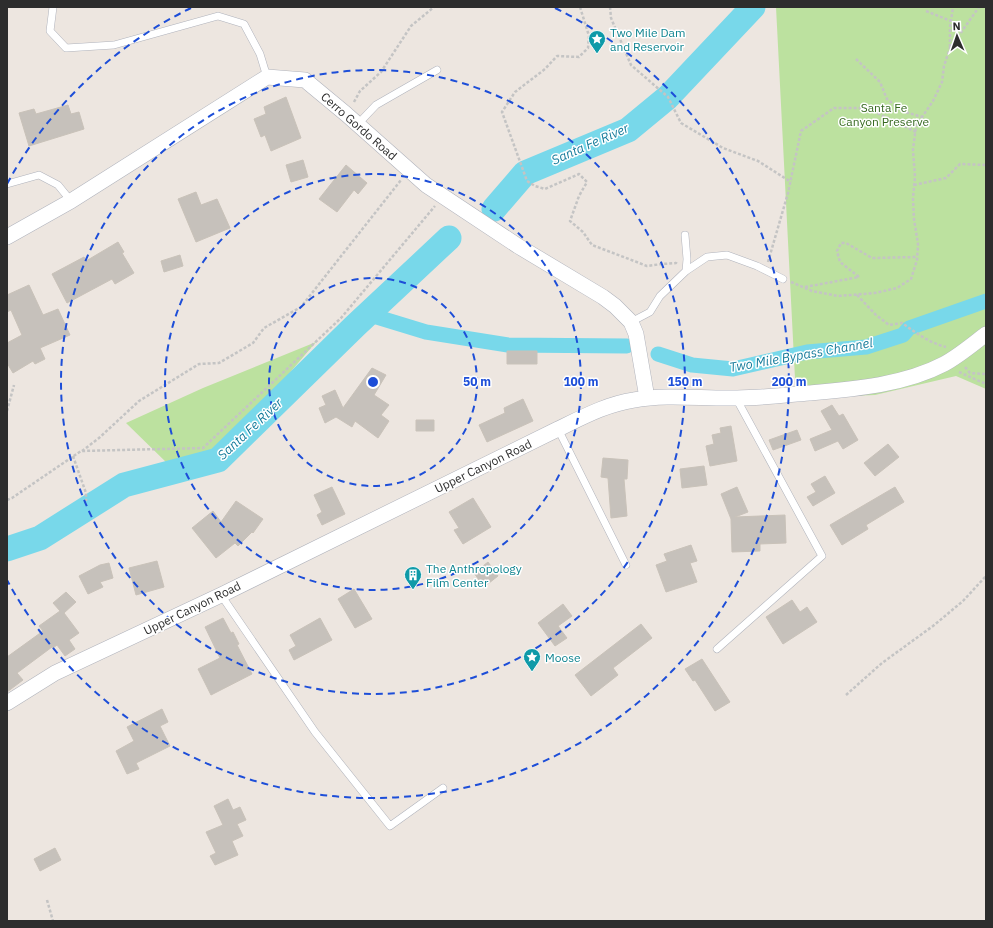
<svg xmlns="http://www.w3.org/2000/svg" width="993" height="928" font-family="'IBM Plex Sans',sans-serif">
	<rect width="100%" height="100%" fill="#ede6e0"/>
	<path fill="#bce19f" d="M776,7H986V389L956,376L875,395L796,398Z
		M316,342L258,410L213,453L169,465L126,423L203,388Z"/>
	<g fill="none" stroke-linecap="round" stroke-linejoin="round">
		<path stroke="#78d8ea" stroke-width="15" d="M367,314L426,332L508,345L627,346
			M658,354L692,365L733,369L807,352L866,347L903,335L909,328L986,301"/>
		<path stroke="#78d8ea" stroke-width="25" d="M494,209L525,173L628,130L668,97L753,7
			M7,549L40,538L124,485L218,460L355,326L449,238"/>
	</g>
	<path fill="#c6c1bb" stroke="#c9c2b9" d="M286,97L301,138L271,151L265,135L261,137L254,119L266,114L264,107Z
		M68,105L71,114L79,112L84,129L29,146L19,113L34,109L36,114Z
		M303,160L308,177L291,182L286,165Z
		M346,165L367,183L358,194L354,190L337,212L319,199Z
		M196,192L201,205L217,199L230,228L196,242L178,199Z
		M118,242L124,252L122,253L134,273L115,284L112,279L67,303L52,274L84,257L86,261Z
		M180,255L183,266L164,272L161,261Z
		M29,285L43,315L58,309L70,335L40,348L45,359L35,364L33,361L13,373L7,363V343L22,335L11,310L7,312V295Z
		M507,351H537V364H507Z
		M372,368L386,375L374,395L389,405L381,415L389,421L378,438L355,421L352,427L336,417L325,423L319,408L326,405L322,396L335,390L343,408Z
		M523,399L533,421L487,442L479,425L505,413L504,408Z
		M832,405L839,416L843,414L858,440L843,449L838,441L815,451L810,439L832,430L821,411Z
		M416,420H434V431H416Z
		M731,426L737,461L710,466L706,446L714,444L712,435L721,433L720,428Z
		M797,430L801,440L773,450L769,440Z
		M888,444L899,457L875,476L864,463Z
		M603,458L628,460L627,479H624L627,516L611,518L608,478L601,477Z
		M704,466L707,485L682,488L680,469Z
		M825,476L835,493L813,506L807,497L816,492L811,484Z
		M332,487L345,514L322,525L317,515L322,512L314,495Z
		M737,487L748,512L735,517L785,515L786,543L760,544V551L732,552L731,519L721,494Z
		M895,487L904,502L866,525L868,529L842,545L830,525Z
		M473,498L491,527L463,544L454,530L459,528L449,512Z
		M236,501L263,519L253,533L252,532L238,546L235,543L216,558L192,528L213,511L221,522Z
		M691,545L697,561L690,563L697,582L666,592L656,565L667,561L664,554Z
		M157,561L164,587L136,595L129,568Z
		M488,562L498,576L484,587L474,573Z
		M109,563L113,578L100,582L103,587L88,594L79,576L100,565Z
		M354,589L372,619L355,628L338,599Z
		M66,592L76,602L64,613L79,633L69,640L75,649L65,656L57,645L53,648L52,647L17,673L23,680L7,692V657L43,631L39,626L60,611L53,603Z
		M792,600L800,612L807,607L817,622L783,644L766,617Z
		M563,604L572,616L558,626L567,638L555,646L538,623Z
		M223,618L231,633L233,632L239,644L237,645L252,674L211,695L198,669L220,658L205,627Z
		M320,618L332,640L294,660L289,650L296,646L290,635Z
		M641,624L652,638L613,668L618,675L591,696L575,675Z
		M702,659L730,702L715,711L695,680L693,681L685,669Z
		M162,709L168,722L160,726L170,746L136,763L139,769L127,774L116,751L134,741L127,727Z
		M228,799L233,810L240,807L246,820L237,824L243,836L232,841L238,855L215,865L210,856L216,853L206,832L223,825L214,806Z
		M55,848L61,860L40,871L34,859Z"/>
	<g fill="none" stroke-linecap="round" stroke-linejoin="round">
		<defs>
			<path id="lane" d="M53,7L50,31L66,48L114,45L218,16L244,24L260,54L267,77
				M358,124L376,105L437,70
				M7,184L39,175L58,185L71,201
				M685,235L687,259L686,271
				M631,322L650,312L660,296L686,271L707,257L727,255L757,266L783,279
				M558,429L626,565
				M221,595L315,732L390,826L443,788
				M717,649L822,556L736,398"/>
			<path id="street" d="M7,237L71,201L267,77L305,80L346,114L426,185L518,246L603,297L615,306L631,322L636,334L647,398
				M7,703L55,673L221,595L558,429C583,417 607,404 634,400C668,394 703,399 737,398C761,398 785,395 809,393C854,389 904,385 944,364C959,356 973,344 986,334"/>
		</defs>
		<use href="#lane" stroke="#b0b3bc" stroke-width="8"/>
		<use href="#street" stroke="#b0b3bc" stroke-width="16"/>
		<path stroke="#c4c4c4" stroke-width="2.5" stroke-dasharray="3 2" stroke-linecap="butt" d="M580,7L589,36L588,48L579,57L557,56L545,69L515,92L502,112L527,181L535,186L545,189L579,174L587,182L579,196L570,221L583,232L592,245L621,256L647,266L662,264L676,263L677,261
			M610,7L611,18L631,65L668,97L681,123L723,148L758,161L791,182
			M926,11L951,21
			M950,47V27L953,7
			M856,59L880,82L887,99L902,111L922,117
			M354,102L360,91L381,72L411,26L434,7
			M914,185L946,178L960,164L986,165
			M768,262L788,193L801,131L834,108H867L916,132
			M791,282L812,291L838,296L875,293L897,288L911,279L917,260L918,244L914,219L913,198L915,177L913,150L916,126L933,101L942,82L944,66L950,48L979,7
			M805,287L859,277L840,262L837,251L841,243H846L872,258L917,257
			M857,295L876,315L889,325L902,323C915,332 929,343 946,347
			M965,367L970,373L986,374
			M959,372L986,384
			M7,411L14,385
			M82,451L99,438L139,401L199,364L219,363L253,343L264,328L301,307L401,180
			M73,456L86,493V501
			M7,500L12,498L81,451L203,448L341,318L435,206
			M846,695L882,663L933,626L963,601L986,576
			M47,900L53,921"/>
		<use href="#lane" stroke="#fff" stroke-width="7"/>
		<use href="#street" stroke="#fff" stroke-width="15"/>
	</g>
	<g fill="none" stroke="#1d4ed8" stroke-width="2" stroke-dasharray="7 5">
		<circle cx="373" cy="382" r="104"/>
		<circle cx="373" cy="382" r="208"/>
		<circle cx="373" cy="382" r="312"/>
		<path d="M7 184A416 416 0 0 1 191 8M555 8A416 416 0 1 1 7 580"/>
	</g>
	<defs>
		<symbol id="sight-pin" viewBox="-11 -11 22 30"><path d="M0 17L-7.5 6A9.5 9.5 0 1 1 7.5 6Z" fill="#0f9aa8" stroke="#fff"/><path d="M0-6L1.8-2.2L6-1.7L2.9 1.2L3.7 5.4L0 3.3L-3.7 5.4L-2.9 1.2L-6-1.7L-1.8-2.2Z" fill="#fff"/></symbol>
		<symbol id="building-pin" viewBox="-11 -11 22 30"><path d="M0 17L-7.5 6A9.5 9.5 0 1 1 7.5 6Z" fill="#0f9aa8" stroke="#fff"/><path d="M-4-6H4V6H1V3H-1V6H-4ZM-2.5-4.3h1.7v1.8h-1.7ZM.8-4.3h1.7v1.8H.8ZM-2.5-1h1.7V.8h-1.7ZM.8-1h1.7V.8H.8Z" fill="#fff"/></symbol>
	</defs>
	<g fill-rule="evenodd">
		<use href="#sight-pin" x="587" y="29" width="20" height="27"/>
		<use href="#building-pin" x="403" y="565" width="20" height="27"/>
		<use href="#sight-pin" x="522" y="647" width="20" height="27"/>
	</g>
	<g text-anchor="middle" dominant-baseline="central" stroke-width="3" stroke-linejoin="round" paint-order="stroke">
		<g font-size="12" fill="#0d838f" stroke="#fff" text-anchor="start">
			<text x="610" y="32">Two Mile Dam<tspan x="610" dy="14">and Reservoir</tspan></text>
			<text x="426" y="568">The Anthropology<tspan x="426" dy="14">Film Center</tspan></text>
			<text x="545" y="657">Moose</text>
		</g>
		<g font-size="12" fill="#35681e" stroke="#fff">
			<text x="884" y="107">Santa Fe<tspan x="884" dy="14">Canyon Preserve</tspan></text>
		</g>
		<g font-size="12" fill="#2d2d2d" stroke="#fff">
			<text transform="translate(359 126) rotate(41)">Cerro Gordo Road</text>
			<text transform="translate(483 466) rotate(-26)">Upper Canyon Road</text>
			<text transform="translate(192 608) rotate(-26)">Upper Canyon Road</text>
		</g>
		<g font-size="13" font-style="italic" fill="#137a9a" stroke="#fff">
			<text transform="translate(590 144) rotate(-24)">Santa Fe River</text>
			<text transform="translate(801 355) rotate(-10)">Two Mile Bypass Channel</text>
			<text transform="translate(250 429) rotate(-43)">Santa Fe River</text>
		</g>
	</g>
	<circle cx="373" cy="382" r="6" fill="#1d4ed8" stroke="#fff" stroke-width="2"/>
	<g font-size="12" text-anchor="middle" font-weight="bold" fill="#1d4ed8" stroke="#fff" stroke-width="3" stroke-linejoin="round" paint-order="stroke">
		<text x="477" y="386">50 m</text>
		<text x="581" y="386">100 m</text>
		<text x="685" y="386">150 m</text>
		<text x="789" y="386">200 m</text>
	</g>
	<rect width="993" height="928" fill="none" stroke="#2d2d2d" stroke-width="16"/>
	<g transform="translate(957 36) rotate(358)" stroke="#ffffff" stroke-width="3" paint-order="stroke">
	<path d="M0-3L7 15L0 10L-7 15Z" fill="#2d2d2d"/>
	<text y="-6" font-size="11" font-weight="bold" text-anchor="middle" fill="#2d2d2d">N</text>
	</g>
</svg>
